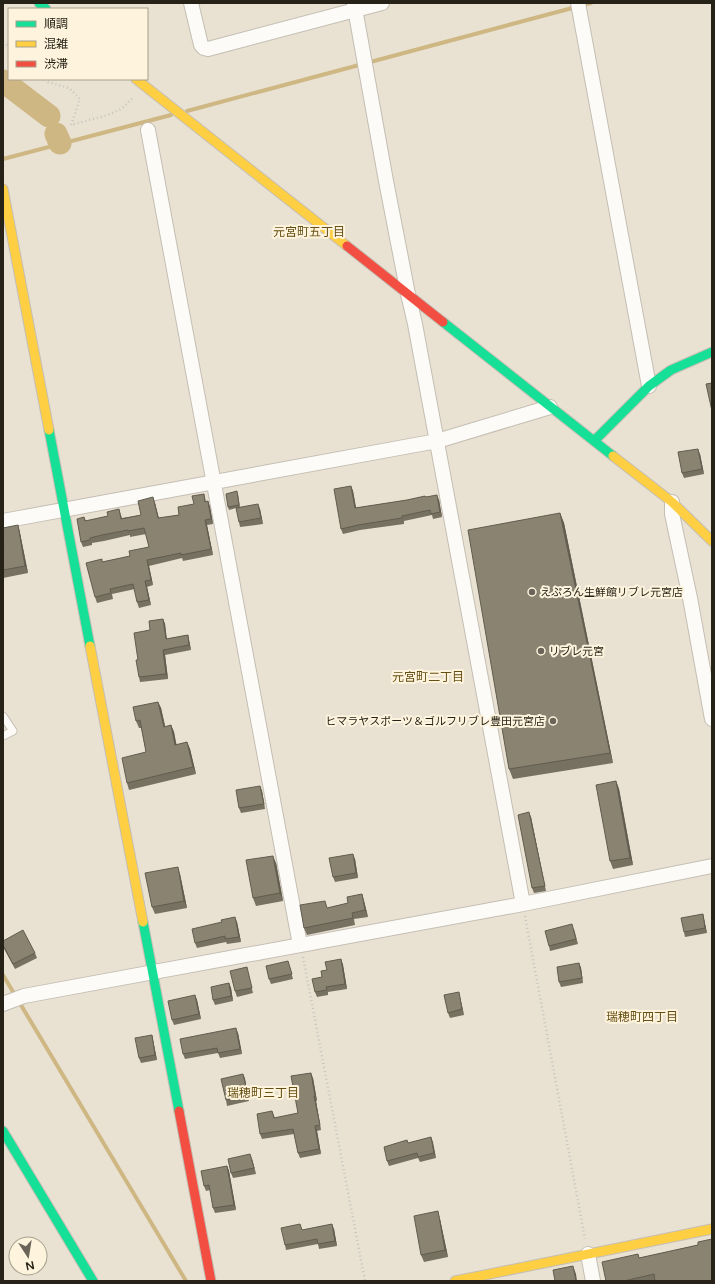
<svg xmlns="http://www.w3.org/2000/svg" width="715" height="1284" font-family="'Varela Round','Noto Sans JP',sans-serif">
	<rect width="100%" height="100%" fill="#e9e2d3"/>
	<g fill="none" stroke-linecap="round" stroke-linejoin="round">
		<path stroke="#ceb782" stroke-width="4" d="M187,111L591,3
			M3,159L171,115
			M3,975L186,1281"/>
		<path stroke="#ceb782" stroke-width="23" d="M3,81L49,116
			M56,134L60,143"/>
		<defs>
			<path id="lane" d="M3,716L13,731L3,736"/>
			<path id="street" d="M191,3L201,45L204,48L208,49L382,3
				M354,3L386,181L408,294L415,324L523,904
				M578,3L649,386
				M148,130L300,945
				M672,502V514L690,598L712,719
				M3,521L437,441L550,407
				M3,1004L24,996L523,904L712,866
				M588,1254L593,1281"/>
			<path id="fast" d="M39,3L46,9
				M443,322L613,456
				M49,430L90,646
				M594,441L649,386L671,370L712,352
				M143,922L179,1111
				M3,1131L93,1281"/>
			<path id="slow" d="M136,79L347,246
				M3,189L49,430
				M613,456L672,502L712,541
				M90,646L143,922
				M455,1281L712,1229"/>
			<path id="jam" d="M347,246L443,322
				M179,1111L211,1281"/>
		</defs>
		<use href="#lane" stroke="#c4beb3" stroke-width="9"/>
		<use href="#street" stroke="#c4beb3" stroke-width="16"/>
		<use href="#fast" stroke="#c4beb3" stroke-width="11"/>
		<use href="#slow" stroke="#c4beb3" stroke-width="11"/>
		<use href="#jam" stroke="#c4beb3" stroke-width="11"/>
		<path stroke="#c6c4be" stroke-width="2.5" stroke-dasharray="1 3" stroke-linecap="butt" d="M3,42L9,47
			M45,79L48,82L69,88L80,99L71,125L108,115L121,109L134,97
			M525,916L585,1239
			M303,957L365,1281"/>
		<use href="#lane" stroke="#fcfbf8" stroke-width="7"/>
		<use href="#street" stroke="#fcfbf8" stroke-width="14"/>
		<use href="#fast" stroke="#16e098" stroke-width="9"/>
		<use href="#slow" stroke="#ffcf43" stroke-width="9"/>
		<use href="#jam" stroke="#f24e42" stroke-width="9"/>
	</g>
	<path fill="#777161" d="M700,454L704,474L684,478L682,473Z
		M351,486L353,491L356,508L426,497L439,500L442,517L433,519L432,515L404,521V524L360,530L343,534L341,529Z
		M204,494L206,502L208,501L210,507L213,524L207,525L213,555L183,561L182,558L149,566L153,585L147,587L151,605L139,608L137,602L135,589L112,594L113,599L97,603L95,597L103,562L130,556L149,547L146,534L130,537V535L104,541L92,543V545L83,547L81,542L84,517L86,521L108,516L119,509L122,518L141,515L155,503L159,518L179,515L194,504Z
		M238,494L240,507L260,509L263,524L240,527L239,522L236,508L229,510L228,507Z
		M560,513L564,523L613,763L513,779L509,769Z
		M18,525L20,533L28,573L3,578V547H4Z
		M163,619L165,624L167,639L188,635L191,650L165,655L168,679L140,682L139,677L138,660L150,630Z
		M158,702L161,708L165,727L171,725L174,732L176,745L187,742L190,749L196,774L129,790L127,783L146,752L141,728H139L136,721Z
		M616,781L619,789L633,865L613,869L610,861Z
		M260,786L262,791L265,809L241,813L239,808Z
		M531,817L546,891L534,893L532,888Z
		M355,859L358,878L335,882L333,877Z
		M276,863L283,901L256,906L253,898Z
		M180,874L187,908L155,914L152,907Z
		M362,894L364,901L368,917L354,919L355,925L307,935L304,928L328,908L348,903Z
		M703,914L704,919L707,933L685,937L684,932Z
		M237,922L241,942L227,944L226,942L197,948L195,943Z
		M574,929L578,944L550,951L549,946Z
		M3,941L35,953L37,958L15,969L3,947Z
		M341,959L343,965L347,989L328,992V995L317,997L315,992L322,977L327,970Z
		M288,961L293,979L271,984L269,979Z
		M579,963L581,968L583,983L561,987L559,982Z
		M248,972L253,993L237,997L235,991Z
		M229,983L231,988L233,1001L215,1005L213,1000Z
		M195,995L197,1000L201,1019L174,1025L172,1020Z
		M460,997L464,1015L450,1018L448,1013Z
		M238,1033L242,1054L220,1058L218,1053L185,1059L183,1054Z
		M152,1035L157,1060L141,1063L139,1058Z
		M243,1074L245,1079L249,1101L227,1106L226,1100Z
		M313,1078L317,1101H316L321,1130L317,1131L321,1154L300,1158L298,1153L294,1134L262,1139L260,1134L272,1111L275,1118L298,1113Z
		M431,1137L436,1158L420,1162L418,1158L389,1166L387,1161L408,1143Z
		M252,1159L256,1174L233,1178L231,1173Z
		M227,1166L229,1171L236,1210L215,1213L213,1208L210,1190L206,1191L204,1186Z
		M440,1219L448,1257L424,1262L421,1255Z
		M334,1229L337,1246L319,1249L318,1244L286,1250L285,1245L302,1230Z
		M698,1245L712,1281H606L638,1254L639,1258Z"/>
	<path fill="#615c4f" d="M698,449L700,454L704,474L702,469Z
		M351,486L353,491L357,513L355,508Z
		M437,495L439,500L442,517L440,512Z
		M153,497L155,503L160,524L158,518Z
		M208,501L210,507L213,524L211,519Z
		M258,504L260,509L263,524L261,518Z
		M560,513L564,523L613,763L610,753Z
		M205,520L207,525L213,555L211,549Z
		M18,525L20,533L28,573L25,566Z
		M147,560L149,566L153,585L151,580Z
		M145,581L147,587L151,605L149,600Z
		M163,619L165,624L167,644L166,639Z
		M188,635L191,650L189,645Z
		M163,650L165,655L168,679L166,674Z
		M158,702L161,708L167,734L164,727Z
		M171,725L174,732L178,752L175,745Z
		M187,742L190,749L196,774L193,767Z
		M616,781L619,789L633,865L630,858Z
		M260,786L262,791L265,809L264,804Z
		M529,812L531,817L546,891L545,886Z
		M353,854L355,859L358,878L356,873Z
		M273,856L276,863L283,901L280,893Z
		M178,867L180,874L187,908L184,901Z
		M362,894L364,901L368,917L365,910Z
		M703,914L704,919L707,933L705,928Z
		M235,917L237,922L241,942L239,937Z
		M341,959L343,965L347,989L345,984Z
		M579,963L581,968L583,983Z
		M229,983L231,988L233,1001L231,996Z
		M459,992L460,997L464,1015L462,1009Z
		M195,995L197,1000L201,1019L199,1014Z
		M236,1028L238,1033L242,1054L240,1049Z
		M152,1035L157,1060L155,1055Z
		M311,1073L313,1078L317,1101L315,1096Z
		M243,1074L245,1079L249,1101L248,1096Z
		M314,1096L316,1101L321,1130L320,1125Z
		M315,1126L317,1131L321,1154L319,1149Z
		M431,1137L433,1142L436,1158L434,1153Z
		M250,1154L252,1159L256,1174L254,1168Z
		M227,1166L229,1171L236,1210L234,1205Z
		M438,1211L440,1219L448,1257L445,1250Z
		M332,1224L334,1229L337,1246L335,1241Z
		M573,1266L576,1274L577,1281H576Z"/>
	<path fill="#8a8371" stroke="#615c4f" d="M712,383V411L706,384Z
		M698,449L702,469L682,473L678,452Z
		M351,486L355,508L407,500L425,496L426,497L437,495L440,512L431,514L430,510L402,516V518L358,525L341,529L334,489Z
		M237,491L239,505L228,507L226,494Z
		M204,494L205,502L208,501L211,519L205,520L211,549L181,555V553L147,560L151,580L145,581L149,600L137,602L133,584L110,589L111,593L95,597L86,563L102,559V562L130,556L129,551L149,547L144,528L128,531V530L102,535L90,538V540L81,542L77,519L84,517L85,521L108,516L107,512L119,509L121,519L141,515L138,501L153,497L158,518L179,515L178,507L194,504L192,496Z
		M258,504L261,518L239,522L236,508Z
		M560,513L610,753L509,769L468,530Z
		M18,525L25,566L3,570V547H4L3,543V528Z
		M163,619L166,639L188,635L189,645L163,650L166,674L139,677L136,660H138L134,633L150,630L149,621Z
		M158,702L164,727L171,725L175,745L187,742L193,767L127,783L122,758L146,752L140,720L136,721L133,707Z
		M616,781L630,858L610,861L596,785Z
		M260,786L264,804L239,808L236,790Z
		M529,812L545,886L532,888L518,815Z
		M353,854L356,873L333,877L329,858Z
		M273,856L280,893L253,898L246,860Z
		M178,867L184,901L152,907L145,873Z
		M362,894L365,910L352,913L353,918L304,928L300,905L325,901L327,908L348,903L347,897Z
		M703,914L705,928L684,932L681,918Z
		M235,917L239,937L225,939V936L195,943L192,929L222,922L221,920Z
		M572,924L576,939L549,946L545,931Z
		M23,930L35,953L13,964L3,945V941Z
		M341,959L345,984L326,987L327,990L315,992L312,979L322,977L321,971L327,970L325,962Z
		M288,961L292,974L269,979L266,966Z
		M579,963L582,978L559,982L557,967Z
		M247,967L252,988L235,991L230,971Z
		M229,983L231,996L213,1000L211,987Z
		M459,992L462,1009L448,1013L444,995Z
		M195,995L199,1014L172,1020L168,1001Z
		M236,1028L240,1049L218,1053L217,1048L183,1054L180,1039Z
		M152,1035L155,1055L139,1058L135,1038Z
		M311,1073L315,1096H314L320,1125L315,1126L319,1149L298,1153L293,1129L260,1134L257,1114L272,1111L274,1118L298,1113L291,1076Z
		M243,1074L248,1096L226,1100L221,1079Z
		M431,1137L434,1153L418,1157L417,1153L387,1161L384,1147L407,1140L408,1143Z
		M250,1154L254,1168L231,1173L228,1159Z
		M227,1166L234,1205L213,1208L209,1185L204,1186L201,1171Z
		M438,1211L445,1250L421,1255L414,1216Z
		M300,1224L302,1230L332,1224L335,1241L318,1244L317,1239L285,1245L281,1228Z
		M712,1239V1281H655L654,1274L624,1281H606L602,1262L638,1254L639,1258L698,1245V1242Z
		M573,1266L576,1281H555L553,1270Z"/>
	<g fill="#6b6559" stroke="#fef4dd" stroke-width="1.5">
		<circle cx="532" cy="592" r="4"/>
		<circle cx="541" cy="651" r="4"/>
		<circle cx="553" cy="721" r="4"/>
	</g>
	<g text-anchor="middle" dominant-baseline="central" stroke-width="4" stroke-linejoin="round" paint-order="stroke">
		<g font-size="11" fill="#272217" stroke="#fef4dd" text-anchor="start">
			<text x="540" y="592">えぷろん生鮮館リブレ元宮店</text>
			<text x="549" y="651">リブレ元宮</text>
			<text x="545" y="721" text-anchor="end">ヒマラヤスポーツ＆ゴルフリブレ豊田元宮店</text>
		</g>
		<g font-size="12" fill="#664f14" stroke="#fef4dd">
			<text x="309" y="232">元宮町五丁目</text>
			<text x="428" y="677">元宮町二丁目</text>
			<text x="642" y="1017">瑞穂町四丁目</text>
			<text x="263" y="1093">瑞穂町三丁目</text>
		</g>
	</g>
	<rect width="715" height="1284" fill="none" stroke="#272217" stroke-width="8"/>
	<rect x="8" y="8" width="140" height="72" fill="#fef4dd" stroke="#a8a08e"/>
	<rect x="16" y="21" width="20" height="6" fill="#16e098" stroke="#a8a08e"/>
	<text x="44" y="28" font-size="12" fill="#272217">順調</text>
	<rect x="16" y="41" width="20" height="6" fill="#ffcf43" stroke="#a8a08e"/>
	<text x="44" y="48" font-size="12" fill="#272217">混雑</text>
	<rect x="16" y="61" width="20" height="6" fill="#f24e42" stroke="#a8a08e"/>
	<text x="44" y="68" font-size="12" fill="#272217">渋滞</text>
	<g transform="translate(28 1256) rotate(168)"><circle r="19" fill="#fef4dd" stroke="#a8a08e"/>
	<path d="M0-3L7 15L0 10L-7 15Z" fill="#6b6559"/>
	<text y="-6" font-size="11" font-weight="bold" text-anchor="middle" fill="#272217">N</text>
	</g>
</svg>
